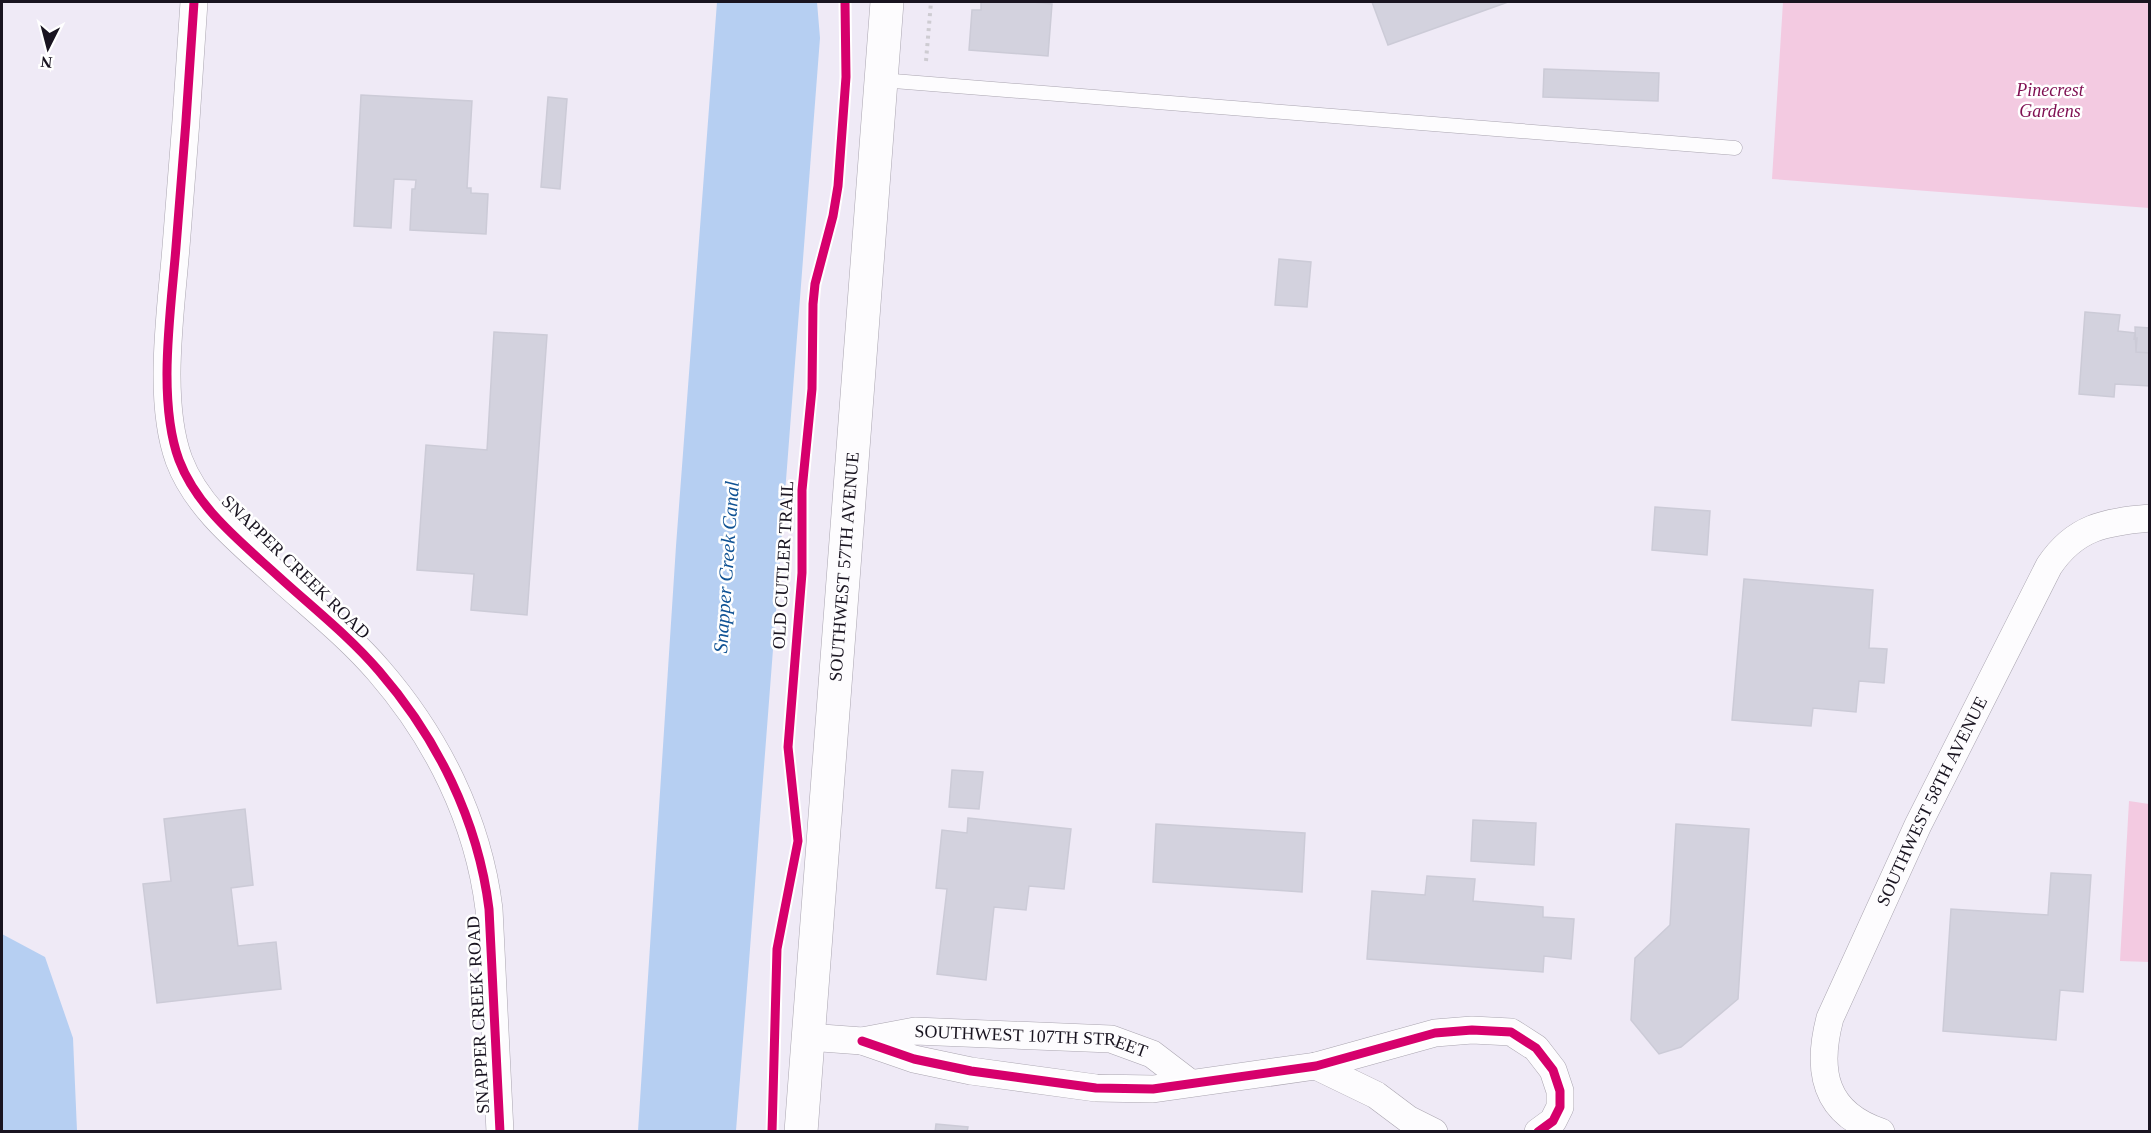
<svg xmlns="http://www.w3.org/2000/svg" width="2151" height="1133" font-family="'Times New Roman',serif">
	<rect width="100%" height="100%" fill="#efeaf6"/>
	<path fill="#f3cae1" d="M1783,2H2149V208L1772,179Z
		M2129,801L2149,804V962L2120,961Z"/>
	<path fill="#b6cff2" d="M717,2H817L820,38L736,1131H638L676,546Z
		M2,934L45,957L73,1038L77,1131H2Z"/>
	<path fill="#d3d2de" stroke="#cccbd7" stroke-width="1.5" d="M981,2H1033L1052,4L1048,56L969,50L972,10H981Z
		M1372,2H1508L1388,45Z
		M1544,69L1659,73L1658,101L1543,97Z
		M361,95L472,101L467,188H471V193L488,194L486,234L410,230L412,189H415L416,180L394,179L391,228L354,226Z
		M548,97L567,99L560,189L541,187Z
		M1279,259L1311,262L1307,307L1275,305Z
		M2085,312L2120,315L2118,331L2135,333L2134,339L2137,338L2136,352L2150,353V386L2115,384L2114,397L2079,394Z
		M2135,327L2150,328V353L2136,352Z
		M494,332L547,335L527,615L471,610L474,574L417,570L426,445L487,450Z
		M1655,507L1710,511L1707,555L1652,550Z
		M1744,579L1873,590L1869,648L1887,649L1884,683L1859,681L1856,712L1813,708L1811,726L1732,720Z
		M952,770L983,772L979,809L949,807Z
		M245,809L253,885L231,888L238,946L276,942L281,989L157,1003L143,884L171,881L164,819Z
		M968,818L1071,829L1064,889L1029,886L1026,910L994,907L986,980L937,974L947,889L936,888L942,830L967,833Z
		M1473,820L1536,823L1534,865L1471,861Z
		M1156,824L1305,833L1302,892L1153,882Z
		M1676,824L1749,829L1738,999L1681,1047L1659,1054L1631,1020L1635,958L1670,925Z
		M2051,873L2091,875L2083,992L2060,990L2056,1040L1943,1031L1951,909L2048,915Z
		M1427,876L1475,879L1473,901L1543,907V917L1574,919L1571,959L1544,956L1543,972L1367,959L1372,891L1425,895Z
		M936,1124L968,1127L967,1132H935Z"/>
	<g fill="none" stroke-linecap="round" stroke-linejoin="round">
		<defs>
			<path id="service" d="M881,80L1735,148"/>
			<g id="minor">
				<path d="M194,2C189,83 183,165 176,247C171,310 157,400 179,460C197,508 242,543 278,576C312,607 349,636 379,671C437,738 478,820 489,909L500,1132"/>
				<path id="s1" d="M808,1037L862,1041L915,1031L1111,1039L1152,1054L1190,1083"/>
				<path d="M862,1041L914,1059L971,1071L1096,1088L1153,1089L1316,1066L1435,1033L1472,1030L1511,1032L1536,1048L1553,1070L1560,1091V1107L1553,1121L1538,1132"/>
				<path d="M1316,1066L1376,1095L1408,1119L1434,1132"/>
				<path id="s2" d="M1881,1132C1824,1113 1816,1071 1830,1018L1918,825L2049,566C2075,527 2105,522 2150,518"/>
			</g>
			<g id="secondary">
				<path id="s3" d="M801,1132L887,2"/>
			</g>
		</defs>
		<use href="#service" stroke="#aaa5b0" stroke-width="15"/>
		<use href="#minor" stroke="#aaa5b0" stroke-width="28"/>
		<use href="#secondary" stroke="#aaa5b0" stroke-width="34"/>
		<path stroke="#ceccd2" stroke-width="4" stroke-dasharray="3 4.5" stroke-linecap="butt" d="M926,61L931,2"/>
		<use href="#service" stroke="#fdfcfe" stroke-width="14"/>
		<use href="#minor" stroke="#fdfcfe" stroke-width="27"/>
		<use href="#secondary" stroke="#fdfcfe" stroke-width="33"/>
		<defs>
			<path id="cycleway" d="M194,2C189,83 183,165 176,247C171,310 157,400 179,460C197,508 242,543 278,576C312,607 349,636 379,671C437,738 478,820 489,909L500,1132
				M862,1041L914,1059L971,1071L1096,1088L1153,1089L1316,1066L1435,1033L1472,1030L1511,1032L1536,1048L1553,1070L1560,1091V1107L1553,1121L1538,1132
				M772,1132L777,949L798,841L788,747L802,573V490L812,389L813,304L815,284L833,216L838,186L846,77L845,2"/>
		</defs>
		<use href="#cycleway" stroke="#fff" stroke-width="13"/>
		<use href="#cycleway" stroke="#d6006c" stroke-width="9"/>
	</g>
	<g text-anchor="middle" dominant-baseline="central" stroke-width="5" stroke-linejoin="round" paint-order="stroke">
		<g font-size="18" font-style="italic" fill="#7f0f52" stroke="#fff">
			<text x="2050" y="90">Pinecrest<tspan x="2050" dy="21">Gardens</tspan></text>
		</g>
		<g font-size="18" fill="#191420" stroke="#fff">
			<text transform="translate(783 565) rotate(-87)">OLD CUTLER TRAIL</text>
			<text stroke="none"><textPath href="#s3" startOffset="567">SOUTHWEST 57TH AVENUE</textPath></text>
			<text transform="translate(296 567) rotate(44)">SNAPPER CREEK ROAD</text>
			<text stroke="none"><textPath href="#s2" startOffset="381">SOUTHWEST 58TH AVENUE</textPath></text>
			<text transform="translate(478 1015) rotate(-93)">SNAPPER CREEK ROAD</text>
			<text stroke="none"><textPath href="#s1" startOffset="225">SOUTHWEST 107TH STREET</textPath></text>
		</g>
		<g font-size="20" font-style="italic" fill="#115394" stroke="#fff">
			<text transform="translate(726 567) rotate(-86)">Snapper Creek Canal</text>
		</g>
	</g>
	<rect width="2151" height="1133" fill="none" stroke="#191420" stroke-width="6"/>
	<g transform="translate(48 48) rotate(186)" stroke="#ffffff" stroke-width="4.5" paint-order="stroke">
	<path d="M0-4.5L10 22L0 15L-10 22Z" fill="#191420"/>
	<text y="-9" font-size="16" font-weight="bold" text-anchor="middle" fill="#191420">N</text>
	</g>
</svg>
